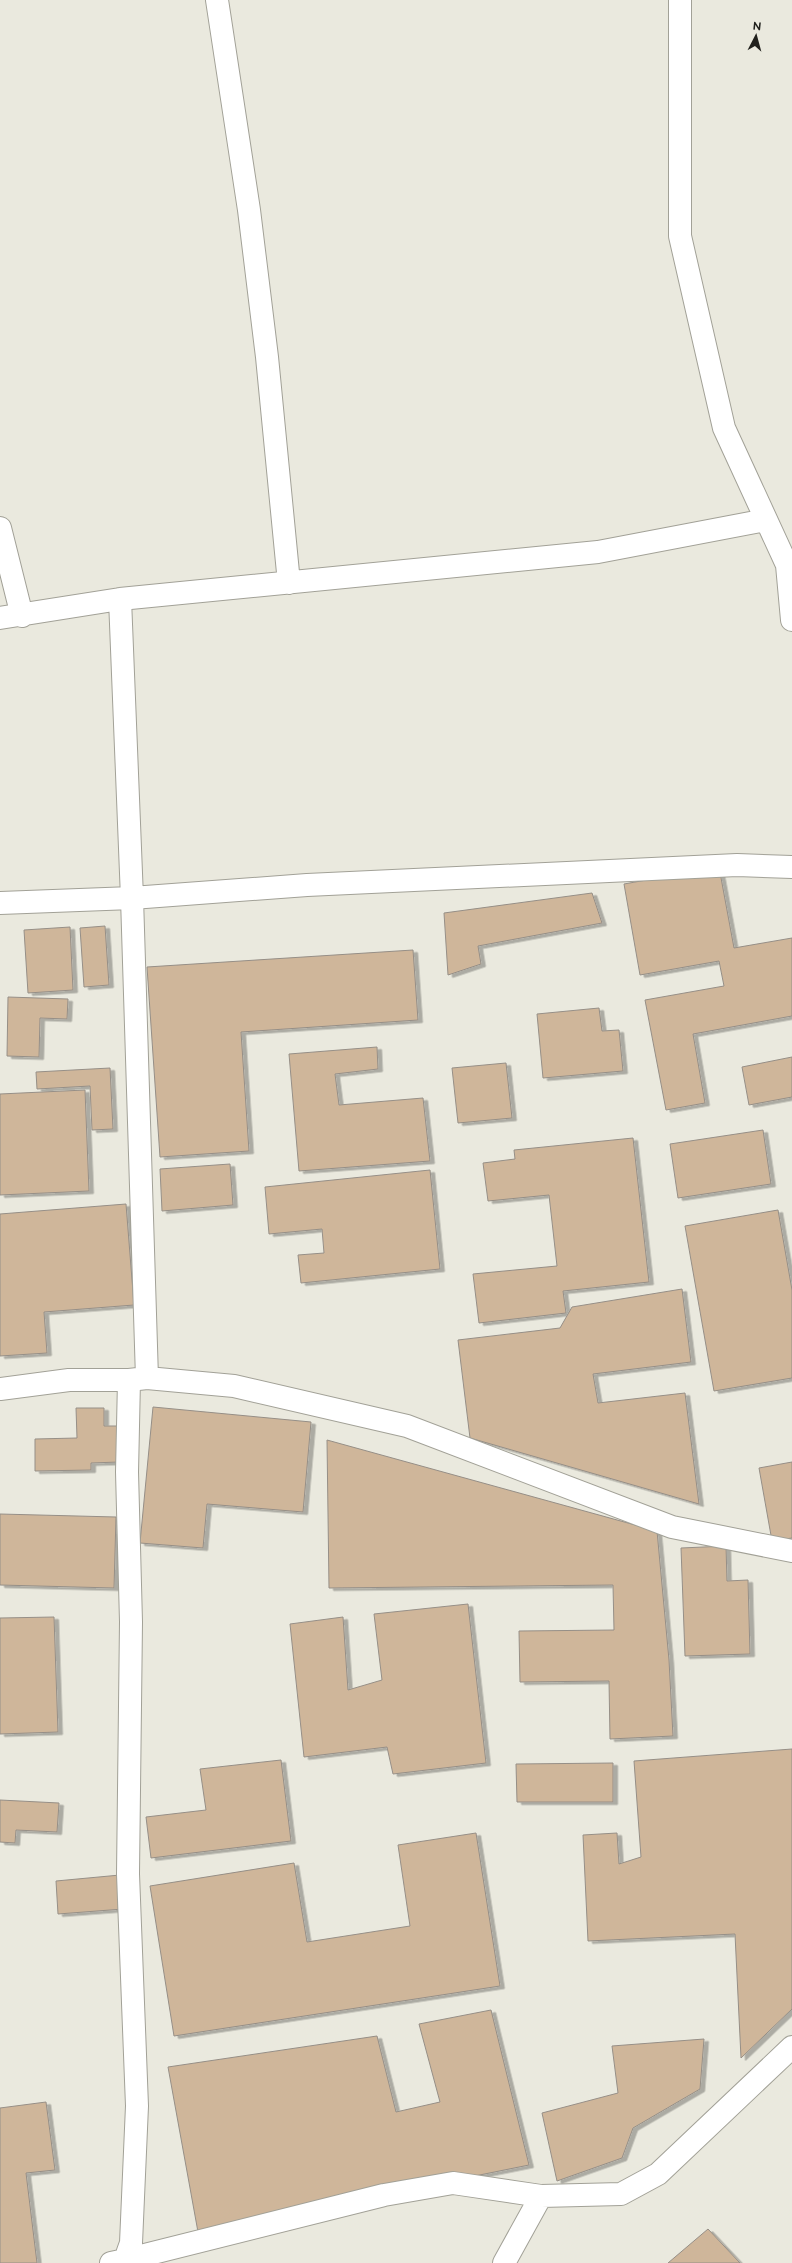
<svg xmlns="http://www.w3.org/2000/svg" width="792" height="2263" font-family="Raleway,sans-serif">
	<defs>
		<filter id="shadow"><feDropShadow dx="4.5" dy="2.5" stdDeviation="0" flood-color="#0004"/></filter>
	</defs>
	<rect width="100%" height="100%" fill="#eae9de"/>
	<path fill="#cfb69a" stroke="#968f87" filter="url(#shadow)" d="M719,867L734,948L792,938V1016L693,1034L705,1103L666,1110L645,1000L724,986L719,961L640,975L624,884Z
		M592,893L602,923L478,946L481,964L448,975L444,913Z
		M105,926L109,985L84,987L80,928Z
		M70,927L73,990L28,993L24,930Z
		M413,950L418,1020L241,1032L249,1151L160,1157L147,967Z
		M8,997L68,999L67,1019L40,1018L39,1057L7,1056Z
		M599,1008L602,1031L619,1030L623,1071L543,1078L537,1014Z
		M377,1047L378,1069L335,1074L339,1105L423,1098L430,1161L299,1171L289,1054Z
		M792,1057V1097L749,1105L742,1067Z
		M506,1063L512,1118L458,1123L452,1068Z
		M110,1068L113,1129L92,1130L90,1086L37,1089L36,1072Z
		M85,1090L89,1191L0,1195V1094Z
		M763,1130L771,1184L678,1198L670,1144Z
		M633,1138L649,1282L563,1291L566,1313L479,1323L473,1274L557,1266L549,1195L488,1201L483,1163L515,1159L514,1150Z
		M230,1164L233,1205L162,1211L160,1169Z
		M430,1170L440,1269L301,1283L298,1255L324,1253L322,1229L269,1234L265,1187Z
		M126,1204L134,1305L44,1312L47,1353L0,1356V1214Z
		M778,1210L792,1290V1378L714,1391L685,1226Z
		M682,1289L691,1362L593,1374L598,1403L685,1393L699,1504L470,1438L458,1340L560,1328L572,1307Z
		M153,1407L311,1422L303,1512L207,1504L203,1548L140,1543Z
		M76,1408H104V1426H118L119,1462L91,1463V1470L35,1471V1439L77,1438Z
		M327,1440L657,1531L669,1660L673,1736L610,1739L609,1681L520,1682L519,1631L614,1630L613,1585L329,1588Z
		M792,1462V1538L772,1541L759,1468Z
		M0,1514L116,1517L114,1588L0,1585Z
		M726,1546L727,1581L748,1580L750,1654L685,1656L681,1548Z
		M468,1604L486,1763L393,1774L387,1747L304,1757L290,1624L343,1617L348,1690L382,1680L374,1614Z
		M54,1617L58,1732L0,1734V1618Z
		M792,1749V2009L741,2058L735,1934L588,1941L583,1835L617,1833L619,1864L641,1857L634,1761Z
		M281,1760L291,1841L151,1858L146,1817L206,1810L200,1769Z
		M613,1763V1802H517L516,1764Z
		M0,1800L59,1803L57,1832L16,1830L15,1843L0,1842Z
		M476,1833L500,1986L174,2036L150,1886L294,1863L307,1942L410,1926L398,1845Z
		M120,1875L123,1909L58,1914L56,1881Z
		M491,2010L529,2165L198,2232L168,2067L377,2036L396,2112L440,2102L419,2024Z
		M704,2039L700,2089L633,2128L622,2158L557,2181L542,2113L618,2093L612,2046Z
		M46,2102L55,2170L26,2173L37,2263H0V2108Z
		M708,2229L740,2263H668Z"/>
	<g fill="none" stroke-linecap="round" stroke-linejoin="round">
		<defs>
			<path id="minor" d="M217,0L249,210L267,357L289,583
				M680,0V236L724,428L787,565L792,620
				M0,528L22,616
				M120,599L132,898L147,1378
				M0,618L120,599L598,552L766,520
				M0,903L132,898L307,885L737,865L792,867
				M0,1389L69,1380H129L147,1378L234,1386L407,1426L672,1527L792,1551
				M125,2260L384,2195L453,2183L541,2196L621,2194L658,2174L792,2047
				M111,2263L125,2260L131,2243L137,2106L128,1874L131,1622L127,1472L129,1380
				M504,2263L541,2196"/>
		</defs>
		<use href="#minor" stroke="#a2a197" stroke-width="24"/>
		<use href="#minor" stroke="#fff" stroke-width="22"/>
	</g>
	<g transform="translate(756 36) rotate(6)" stroke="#eae9de" stroke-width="3" paint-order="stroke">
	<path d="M0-3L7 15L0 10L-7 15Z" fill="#21211d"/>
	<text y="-6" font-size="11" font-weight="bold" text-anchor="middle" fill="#21211d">N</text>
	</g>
</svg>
